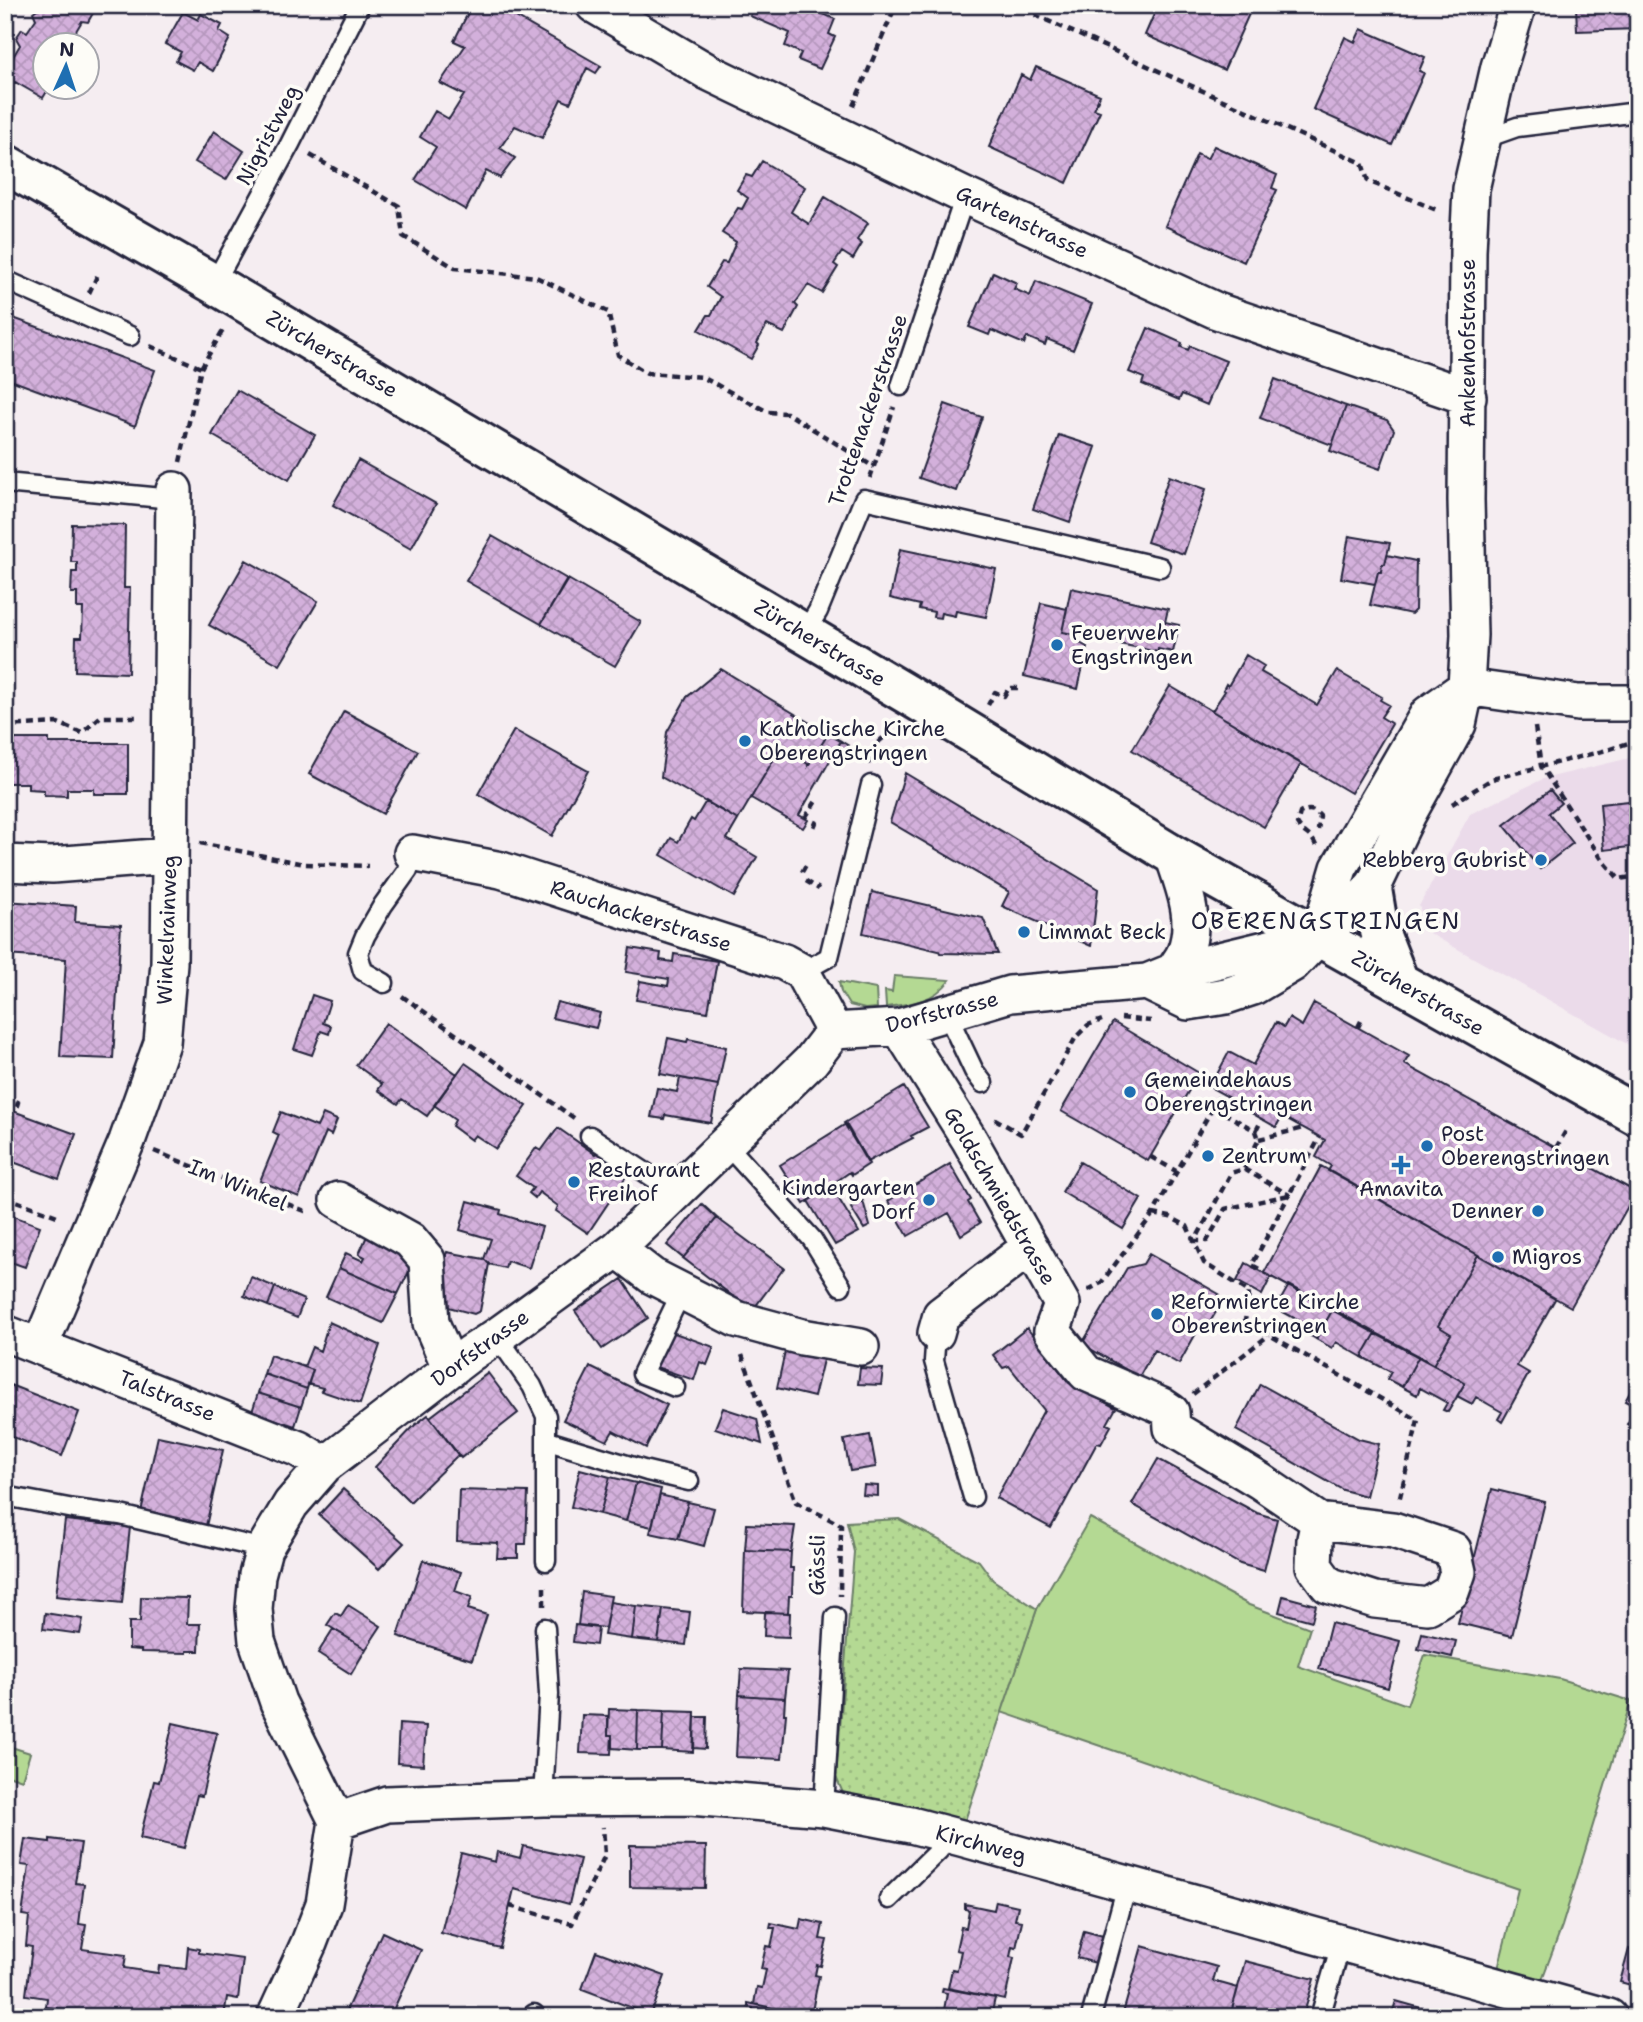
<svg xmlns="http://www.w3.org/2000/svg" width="1643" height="2022" font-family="'Shantell Sans',sans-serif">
	<defs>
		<pattern id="garden-dots" width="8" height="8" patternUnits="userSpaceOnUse" patternTransform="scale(1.75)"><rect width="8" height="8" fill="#b4d993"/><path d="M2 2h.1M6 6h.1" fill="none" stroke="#9aba80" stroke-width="1.8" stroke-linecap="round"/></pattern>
		<pattern id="building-cross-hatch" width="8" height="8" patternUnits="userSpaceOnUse" patternTransform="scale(1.75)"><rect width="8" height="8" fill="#d3b0db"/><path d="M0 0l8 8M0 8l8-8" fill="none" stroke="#b597bd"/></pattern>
	</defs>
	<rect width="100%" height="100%" fill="#f5edf1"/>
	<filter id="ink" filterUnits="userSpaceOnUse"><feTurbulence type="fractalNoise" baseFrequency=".0143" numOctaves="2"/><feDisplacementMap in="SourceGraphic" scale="14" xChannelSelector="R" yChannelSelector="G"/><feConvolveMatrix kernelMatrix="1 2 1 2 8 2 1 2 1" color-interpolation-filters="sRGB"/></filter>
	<g filter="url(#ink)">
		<path fill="#ebdbea" d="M1638,756V1050L1429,933L1419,906L1470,814L1543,779Z"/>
		<path fill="#b4d993" stroke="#6b7e67" stroke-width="2" d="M894,976L950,980C933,1002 911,1004 886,1007L885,991L892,992Z
			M839,982L876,989L877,1008L865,1009L849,1005L841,992Z
			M1090,1518L1249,1605L1310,1628L1298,1666L1407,1705L1425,1655L1560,1679L1631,1701L1562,1926L1541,1982L1498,1969L1518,1889L1001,1712L1037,1609Z
			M5,1745L30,1753L22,1780L5,1774Z"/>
		<path fill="url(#garden-dots)" stroke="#6b7e67" stroke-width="2" d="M899,1519L979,1561L993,1580L1037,1609L961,1832L846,1800L836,1777L854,1552L847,1522Z"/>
		<path fill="url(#building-cross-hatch)" stroke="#22223b" stroke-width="2" d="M43,5H92L89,10L93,13L88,22L82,21L67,46H46V88H49L43,98L15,82L11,85L5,82V58L11,60L20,45L16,38L22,29L27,32L36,19L33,12Z
			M472,5H495L601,66L596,73L587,68L570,103L561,99L542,138L515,126L500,148L515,158L500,178L486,171L466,210L415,180L436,147L420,137L435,111L449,119L464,95L440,83L465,46L454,41Z
			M755,5H803L835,19L829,34L835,37L820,69L798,60L801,53L785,46L790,33L750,16Z
			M1158,5H1253L1224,70L1145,35Z
			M1576,5H1638V29L1577,31Z
			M183,12L198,20L201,14L222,25L219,31L230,38L213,71L198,62L193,70L176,61L181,52L165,44Z
			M1361,29L1425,57L1419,71L1424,73L1392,145L1313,109L1345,37L1355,42Z
			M1036,67L1100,95L1094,109L1100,111L1067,183L989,147L1021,75L1030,80Z
			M214,131L244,151L226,180L195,162Z
			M1214,146L1277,175L1272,188L1277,190L1244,262L1165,226L1197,154L1207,159Z
			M762,161L805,187L791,212L809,224L825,197L868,223L857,240L862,244L853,259L842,252L834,264L838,267L822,293L808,285L795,304L798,307L784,333L767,325L757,343L759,345L751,359L699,330L708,315H711L721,297L707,287L722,262L727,263L736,242L722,233L738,208L742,209L748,198L737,190L746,175L752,177Z
			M993,272L1017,283L1014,289L1030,296L1036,281L1092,304L1073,350L1047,339L1045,345L1027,337L1024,344L991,330L989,335L969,327Z
			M5,315L155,370L135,426L5,378Z
			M1148,328L1182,343L1181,347L1188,350L1190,346L1226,361L1207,405L1182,394L1179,400L1142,384L1144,378L1129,372Z
			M1275,379L1346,406L1332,445L1260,418Z
			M237,390L315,435L289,480L212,435Z
			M945,404L982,417L956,491L919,478Z
			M1346,406L1387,420L1394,430L1380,469L1330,451Z
			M1059,435L1096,447L1070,522L1033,509Z
			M358,460L436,504L411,549L333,505Z
			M1169,476L1206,489L1184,554L1147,542Z
			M72,524L125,525L124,588H130L128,673L75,671L76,637H82L83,608H77V593H71L72,572H77V562H71Z
			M492,536L567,579L541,624L466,581Z
			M1349,536L1390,543L1385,564H1382L1381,572H1378L1375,584L1341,578Z
			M900,549L996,569L986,617L956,611L955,616L941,613L940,618L933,617L934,612L919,609L920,605L890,598Z
			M1387,555L1416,561L1415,610L1411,614L1370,605L1378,572H1381L1382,564H1385Z
			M246,560L318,601L280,665L209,625Z
			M568,579L641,622L615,666L541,624Z
			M1071,588L1168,609L1165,622L1179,625L1173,652L1158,649V652L1062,632Z
			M1041,603L1067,609L1062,632L1080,635L1078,642L1087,647L1078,689L1024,676Z
			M1246,655L1264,666L1261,672L1317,705L1337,671L1382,697L1380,700L1389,705L1381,717L1392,724L1351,793L1212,711L1225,691L1223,690L1226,684L1228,686Z
			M721,669L828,734L808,766V764L781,747L738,820L661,777L667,732L687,697Z
			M1170,686L1301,764L1264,827L1132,750Z
			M344,711L418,751L383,814L309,774Z
			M514,730L588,771L552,836L478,794Z
			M828,734L841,741L799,815L808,820L803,828L751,798L781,747L808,764V766Z
			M5,739H49V743H128V794H94V789H67V796L44,795V790L28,789V783H5Z
			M841,741L849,746L839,763L832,758Z
			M905,773L1098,889L1091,946L1002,906L1009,892L890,822Z
			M1550,790L1561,803L1549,813L1573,843L1540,869L1504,825Z
			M1638,800V846L1604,850L1600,804Z
			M706,801L738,820L727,839L757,857L734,897L661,855L671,838L678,842L691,819L694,821Z
			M872,892L983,918L998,954L940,953L939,951L863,933Z
			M5,901L76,906L75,922L121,925L113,1059L60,1057L66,959L5,955Z
			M630,948L661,953L660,960L673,962L674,954L717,961L708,1012L636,1000L640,981L668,986L669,979L626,972Z
			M312,995L330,1001L323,1023L331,1026L329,1034L321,1031L312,1055L294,1049Z
			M557,1002L600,1013L596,1028L552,1018Z
			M1314,1003L1409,1056L1404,1064L1636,1192L1571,1307L1328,1171L1331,1166L1316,1157L1325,1140L1320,1137L1282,1116L1276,1127L1236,1104L1237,1102L1210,1087L1229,1052L1253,1065L1276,1022L1284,1027L1289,1018L1302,1026Z
			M1113,1022L1199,1073L1148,1161L1061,1111Z
			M386,1023L457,1074L427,1116L402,1099L398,1104L378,1090L382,1084L356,1065Z
			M668,1038L687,1042L688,1039L726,1047L718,1085L660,1074Z
			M465,1063L527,1106L496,1149L475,1135L471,1140L452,1126L455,1120L434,1105Z
			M680,1078L718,1085L711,1123L665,1115L664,1119L651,1117L657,1088L677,1092Z
			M904,1087L928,1127L911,1136L913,1138L867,1162L844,1123Z
			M5,1108L76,1134L59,1179L5,1159Z
			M281,1112L317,1127L323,1114L337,1120L331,1135L326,1132L299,1197L260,1181L279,1135L273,1132Z
			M846,1124L869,1164L852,1175L850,1172L804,1204L780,1165Z
			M558,1128L595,1154L598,1150L629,1172L588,1233L556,1211L558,1206L539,1192L535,1198L529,1193L533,1188L516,1176L536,1148L541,1151Z
			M1080,1162L1141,1199L1123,1229L1062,1192Z
			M950,1164L971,1200L968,1202L980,1223L961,1235L949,1213L908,1236L888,1201Z
			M1321,1166L1478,1255L1438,1326L1451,1334L1433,1365L1264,1273Z
			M831,1186L859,1232L835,1245L808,1201Z
			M468,1201L501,1210L500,1214L542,1227L529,1268L507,1261L505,1268L489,1264L484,1259L491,1239L460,1230Z
			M863,1201L870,1226L864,1229L851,1208Z
			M702,1204L717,1218L683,1258L667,1245Z
			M5,1213L40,1226L25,1267L5,1260Z
			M717,1218L784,1268L752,1311L683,1258Z
			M370,1229L416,1257L398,1294L339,1268L346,1253L363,1261L365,1257L359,1254Z
			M447,1252L484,1259L489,1264L480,1311L474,1314L441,1305L442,1273Z
			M1149,1254L1219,1294L1216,1299L1222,1302L1207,1327L1199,1328L1179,1364L1154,1350L1139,1377L1082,1344L1127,1268L1143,1264Z
			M1478,1255L1555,1299L1517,1366L1529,1373L1502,1422L1498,1419L1502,1412L1476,1397L1472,1404L1457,1396L1465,1383L1433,1365L1451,1334L1438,1326Z
			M1246,1263L1271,1277L1262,1295L1237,1281Z
			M339,1268L398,1294L383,1323L326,1297Z
			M251,1277L275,1287L268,1306L244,1296Z
			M622,1279L648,1318L602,1349L575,1311Z
			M1289,1285L1333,1309L1316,1339L1302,1331L1305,1324L1276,1308Z
			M275,1287L304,1300L297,1318L268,1306Z
			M1333,1309L1376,1333L1362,1357L1336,1342L1332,1348L1316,1339Z
			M329,1322L380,1345L360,1404L321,1391L323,1388L308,1384L313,1370L304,1367L312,1347L320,1351Z
			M1027,1328L1069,1383L1116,1408L1107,1424L1111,1426L1101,1444L1097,1443L1051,1528L996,1498L1044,1410L1009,1366L1003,1368L993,1355Z
			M669,1331L714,1347L707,1365L700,1362L694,1380L656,1367Z
			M1376,1333L1419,1356L1402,1387L1387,1379L1391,1372L1362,1357Z
			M786,1347L824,1356L814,1397L777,1388Z
			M270,1355L313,1370L307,1389L264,1374Z
			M1419,1356L1465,1383L1448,1412L1443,1410L1447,1403L1420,1388L1417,1395L1402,1387Z
			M590,1367L667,1405L646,1448L613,1431L607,1441L563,1420Z
			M860,1368L883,1369L881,1385L858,1384Z
			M488,1373L518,1413L461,1458L430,1417Z
			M264,1374L307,1389L301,1407L258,1393Z
			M1638,1378V1430L1627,1424L1637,1407L1625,1401Z
			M5,1383L79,1412L62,1456L5,1434Z
			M1260,1384L1359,1439L1379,1444L1366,1496L1343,1490L1236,1430Z
			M258,1393L301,1407L295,1426L252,1412Z
			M723,1408L757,1419L762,1444L715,1428Z
			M428,1415L458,1455L410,1502L375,1467L415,1425Z
			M870,1435L876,1467L850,1471L844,1440Z
			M158,1436L223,1450L206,1526L141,1512Z
			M1158,1459L1257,1513L1277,1519L1264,1571L1240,1564L1132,1504Z
			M580,1469L610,1477L600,1514L571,1507Z
			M610,1477L636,1483L626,1521L600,1514Z
			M636,1483L661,1489L652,1527L626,1521Z
			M864,1485L878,1486V1496L863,1495Z
			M343,1489L404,1543L379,1569L319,1515Z
			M1492,1489L1545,1502L1512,1636L1458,1623Z
			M459,1490L528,1492L526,1544H518V1558H497L498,1543L457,1541Z
			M660,1495L688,1502L678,1539L650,1533Z
			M688,1502L714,1508L704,1546L678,1539Z
			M65,1520L130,1527L122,1603L56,1596Z
			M747,1524L795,1526L791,1552L745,1550Z
			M745,1550L791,1552L790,1568H793L792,1596H789L788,1613L743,1611Z
			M423,1560L461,1572L455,1591L472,1597L468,1609L487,1615L472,1660L398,1636Z
			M582,1592L611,1596L605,1628L578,1625Z
			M1283,1596L1316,1605L1312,1621L1279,1612Z
			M141,1597L188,1598L187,1624H200L199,1651H187V1653L141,1652V1650L129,1649V1622H140Z
			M610,1602L636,1606L632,1639L604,1635Z
			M348,1605L381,1626L366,1649L327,1625L335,1613L341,1616Z
			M636,1606L663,1609L658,1642L632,1639Z
			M663,1609L690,1612L686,1645L658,1642Z
			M765,1612L790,1613L789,1637L764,1636Z
			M45,1613L83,1619L80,1634L43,1629Z
			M1331,1623L1400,1641L1388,1688L1319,1669Z
			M575,1625L598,1628L596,1645L573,1642Z
			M333,1629L366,1649L351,1674L318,1653Z
			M1422,1633L1456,1641L1452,1657L1418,1649Z
			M741,1669L788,1671L785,1698L739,1695Z
			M739,1695L785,1698L784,1714H786L782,1759L736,1757Z
			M609,1709L638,1710L637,1750L612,1748V1735H608Z
			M638,1710L664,1711L662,1750H637Z
			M664,1711L695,1712L693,1752L662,1750Z
			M582,1715L608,1716V1735H612L611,1754L580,1753Z
			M695,1717H707L706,1749L694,1748Z
			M173,1723L217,1733L202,1796L197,1795L184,1848L140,1838L154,1781L159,1782Z
			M399,1724L426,1726L423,1765L397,1763Z
			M25,1839L50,1842V1839L81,1843L75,1883L84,1884L79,1924L86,1925L82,1949L126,1955L124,1968L158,1973L159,1966L186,1969L188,1947L199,1949V1953L243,1959L238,1999L227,1997L224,2017H78L79,2011L46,2007L47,1998L26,1995L32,1947L26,1946L29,1916L22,1915L29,1866L21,1865Z
			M630,1845L706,1846L705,1888L630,1887Z
			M523,1846L580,1859L569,1904L514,1889L500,1948L441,1933L461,1853L495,1862L497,1852L520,1858Z
			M996,1901L1018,1906L1015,1920L1022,1921L1016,1948L1012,1947L1010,1957L1014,1958L1005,2000L948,1988L952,1969L957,1970L961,1951L956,1950L961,1927L966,1928L969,1910L965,1909V1904L994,1910Z
			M801,1919L823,1924L820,1939L827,1940L821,1966L817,1965L815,1975L819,1976L811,2016L754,2004L757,1987L762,1988L766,1970L761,1969L766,1946L771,1947L775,1928H770L771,1923L799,1929Z
			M1084,1931L1103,1936L1096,1963L1077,1958Z
			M382,1932L421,1950L390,2017H343Z
			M1142,1946L1217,1967L1213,1981L1238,1988L1230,2016L1206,2010L1204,2017H1122Z
			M1629,1949L1638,1952V1987L1620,1982Z
			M596,1951L665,1976L651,2015L582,1989Z
			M1245,1961L1314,1979L1303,2017H1230Z
			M943,1988L995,1998L991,2017H937L938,2009L944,2010L947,1993L942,1992Z
			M1396,2001L1453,2017H1391Z
			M748,2003L801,2014L800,2017H751L753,2008L748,2007Z"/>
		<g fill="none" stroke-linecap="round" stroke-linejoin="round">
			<defs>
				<path id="service" d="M1483,139L1517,127L1638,112
					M5,280L130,336
					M214,284L290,144L360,5
					M901,386L965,196
					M5,483L173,499
					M804,634L818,611L864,499L1160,567
					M802,972L829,957L871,785
					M384,983L363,971L358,953L365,936L383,905L408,870L412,853
					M947,1014L974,1071L983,1083
					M590,1136L660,1182L675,1194
					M726,1144L812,1239L841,1286
					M936,1333L934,1361L973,1497
					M497,1336L532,1386L546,1416V1561
					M675,1387L642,1374L682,1291
					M548,1441L647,1471L689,1481
					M5,1496L74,1509L120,1515L264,1549
					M543,1798L549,1694L545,1628
					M824,1808L835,1617
					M889,1899L939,1850L944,1834
					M533,2017L534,2014
					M1091,2017L1127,1885
					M1320,2017L1341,1944"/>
				<path id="minor" d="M594,5L708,72L965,196L1217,311L1468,397
					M412,853L501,870L784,962L802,972L834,1031
					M1173,855C1183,886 1198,919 1185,952C1183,958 1177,965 1174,971
					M5,863L52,865L169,856
					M1319,936L1339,868L1428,714L1466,687L1578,703H1638
					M1147,982L1188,1002L1226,996L1253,987L1292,964L1319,936L1372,889L1408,814L1458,724L1466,687L1469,635L1466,500L1468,251L1471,189L1499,67L1518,5
					M899,1027L969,1139L1062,1304L1052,1331L1086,1373L1162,1406L1171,1412L1172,1428L1260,1481L1319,1521L1393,1530L1453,1550L1458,1572L1451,1592L1428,1606L1375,1600L1328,1585L1314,1566L1315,1539L1319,1521
					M338,1200L410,1240L427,1260L431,1323L451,1369
					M617,1249L652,1276L736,1319L802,1337L861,1347
					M5,1333L299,1449L325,1465
					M936,1333L941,1315L1030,1247
					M40,1346L127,1141L162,1043L169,963L174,490
					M337,1821L387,1804L543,1798L690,1797L824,1808L911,1825L961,1838L1609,2017
					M275,2017L309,1943L324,1904L337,1821L278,1702L257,1641L254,1609L257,1575L264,1549L291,1504L325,1465L471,1353L497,1336L617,1249L811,1061L834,1031L899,1027L1010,994L1147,982L1174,971L1319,936"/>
				<path id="secondary" d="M5,164L214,284L910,696L1173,855L1638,1116
					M1372,889L1379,931L1399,982"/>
			</defs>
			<use href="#service" stroke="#22223b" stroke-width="23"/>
			<use href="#minor" stroke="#22223b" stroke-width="40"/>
			<use href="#secondary" stroke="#22223b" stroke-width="44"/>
			<path stroke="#22223b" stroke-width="4.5" stroke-dasharray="7 5" stroke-linecap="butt" d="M1013,5L1362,163L1368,181L1439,211
				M853,106L896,5
				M310,155L399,206L403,236L455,268L536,277L608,312L618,355L647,373L702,377L768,412L787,413L874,467
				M89,293L99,272
				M150,346L201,368
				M180,462L201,368L223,330
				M870,478L894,407
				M988,705L995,692L1004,696L1009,688H1020
				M5,726L58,723L82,733L100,717H140
				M1535,727L1541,766L1601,858L1619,879L1638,876
				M868,764L874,746L891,731L895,723
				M1452,804L1492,779L1607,750L1638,740
				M805,818L818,798
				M814,827L818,818
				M200,843L304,864L368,866
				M1316,846C1312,834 1303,834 1297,824L1300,813C1309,808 1313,809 1320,816L1318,830
				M802,872L807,863
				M806,881L819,889
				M402,996L574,1118
				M1121,1018L1151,1021
				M1358,1027L1361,1021
				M5,1097L18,1102L15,1112
				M1213,1107L1256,1131L1259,1139L1244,1169L1231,1173L1195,1241H1207L1225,1209L1289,1195L1320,1137
				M995,1119L1021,1134L1076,1037L1088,1025L1102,1020
				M1256,1131L1262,1119
				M1259,1139L1304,1128
				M1556,1148L1567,1129
				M154,1151L305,1211L309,1210
				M1151,1157L1176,1171
				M1244,1169L1289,1195L1252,1265L1261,1270
				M5,1197L60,1217
				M1153,1214L1170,1217L1187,1226L1204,1263L1249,1292L1245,1321L1418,1420L1399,1501
				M1088,1290L1101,1283L1153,1214L1221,1093
				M742,1355L796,1502L841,1525L840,1596
				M1193,1394L1269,1335
				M544,1606V1584
				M510,1906L572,1924L605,1855L603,1827"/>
			<use href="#service" stroke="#fdfcf7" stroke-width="18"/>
			<use href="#minor" stroke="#fdfcf7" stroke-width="35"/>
			<use href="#secondary" stroke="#fdfcf7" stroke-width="38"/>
		</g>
	</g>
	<g fill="#1f6fb2" stroke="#fdfcf7" stroke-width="2.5">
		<circle cx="1057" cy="645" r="7"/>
		<circle cx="745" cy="741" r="7"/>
		<circle cx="1541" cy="860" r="7"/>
		<circle cx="1024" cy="932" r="7"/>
		<circle cx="1130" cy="1092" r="7"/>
		<circle cx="1427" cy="1146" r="7"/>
		<circle cx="1208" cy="1156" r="7"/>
		<path d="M1397.5 1154.5h7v7h7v7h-7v7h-7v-7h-7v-7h7z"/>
		<circle cx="574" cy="1182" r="7"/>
		<circle cx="929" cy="1200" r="7"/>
		<circle cx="1538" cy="1211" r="7"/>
		<circle cx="1498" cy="1257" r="7"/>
		<circle cx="1157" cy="1314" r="7"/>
	</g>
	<g text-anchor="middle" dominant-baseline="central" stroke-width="7" stroke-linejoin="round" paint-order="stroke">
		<g font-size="21" fill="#22223b" stroke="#fdfcf7">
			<text transform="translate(268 135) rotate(-62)">Nigristweg</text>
			<text transform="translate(1022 222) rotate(25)">Gartenstrasse</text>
			<text transform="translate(1468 343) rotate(-90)">Ankenhofstrasse</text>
			<text transform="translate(332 354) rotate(31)">Zürcherstrasse</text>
			<text transform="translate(868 410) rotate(-71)">Trottenackerstrasse</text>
			<text transform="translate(820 643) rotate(31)">Zürcherstrasse</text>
			<text transform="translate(641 916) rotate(18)">Rauchackerstrasse</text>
			<text transform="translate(167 930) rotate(-88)">Winkelrainweg</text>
			<text transform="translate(1418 993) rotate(30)">Zürcherstrasse</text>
			<text transform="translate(942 1012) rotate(-14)">Dorfstrasse</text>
			<text transform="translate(238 1185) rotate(22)">Im Winkel</text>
			<text transform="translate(1000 1196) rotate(60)">Goldschmiedstrasse</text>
			<text transform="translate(480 1348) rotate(-36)">Dorfstrasse</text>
			<text transform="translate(167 1396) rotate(22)">Talstrasse</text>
			<text transform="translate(817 1565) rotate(-89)">Gässli</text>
			<text transform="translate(981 1844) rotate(15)">Kirchweg</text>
		</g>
		<g font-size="21" fill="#22223b" stroke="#fdfcf7" text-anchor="start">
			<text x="1071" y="633">Feuerwehr<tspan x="1071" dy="24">Engstringen</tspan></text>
			<text x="759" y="729">Katholische Kirche<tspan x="759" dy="24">Oberengstringen</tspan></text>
			<text x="1527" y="860" text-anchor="end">Rebberg Gubrist</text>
			<text x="1038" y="932">Limmat Beck</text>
			<text x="1144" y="1080">Gemeindehaus<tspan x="1144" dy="24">Oberengstringen</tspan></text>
			<text x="1441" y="1134">Post<tspan x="1441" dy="24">Oberengstringen</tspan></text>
			<text x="1222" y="1156">Zentrum</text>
			<text x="588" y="1170">Restaurant<tspan x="588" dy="24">Freihof</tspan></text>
			<text x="915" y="1188" text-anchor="end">Kindergarten<tspan x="915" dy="24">Dorf</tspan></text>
			<text x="1401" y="1189" text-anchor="middle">Amavita</text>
			<text x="1524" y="1211" text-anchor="end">Denner</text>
			<text x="1512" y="1257">Migros</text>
			<text x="1171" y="1302">Reformierte Kirche<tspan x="1171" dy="24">Oberenstringen</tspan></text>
		</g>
		<g font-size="24" letter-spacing="2" fill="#22223b" stroke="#fdfcf7">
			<text x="1326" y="921">OBERENGSTRINGEN</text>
		</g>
	</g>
	<rect width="1643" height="2022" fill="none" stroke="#fdfcf7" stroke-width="28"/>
	<rect x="14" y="14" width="1615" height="1994" fill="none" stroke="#22223b" stroke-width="2.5" filter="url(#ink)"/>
	<g transform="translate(66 66) rotate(3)"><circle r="33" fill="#fdfcf7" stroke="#a5a5ac" stroke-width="2"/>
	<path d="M0-5L12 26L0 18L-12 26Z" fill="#1f6fb2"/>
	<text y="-10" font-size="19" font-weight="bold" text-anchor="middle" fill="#22223b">N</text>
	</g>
</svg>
